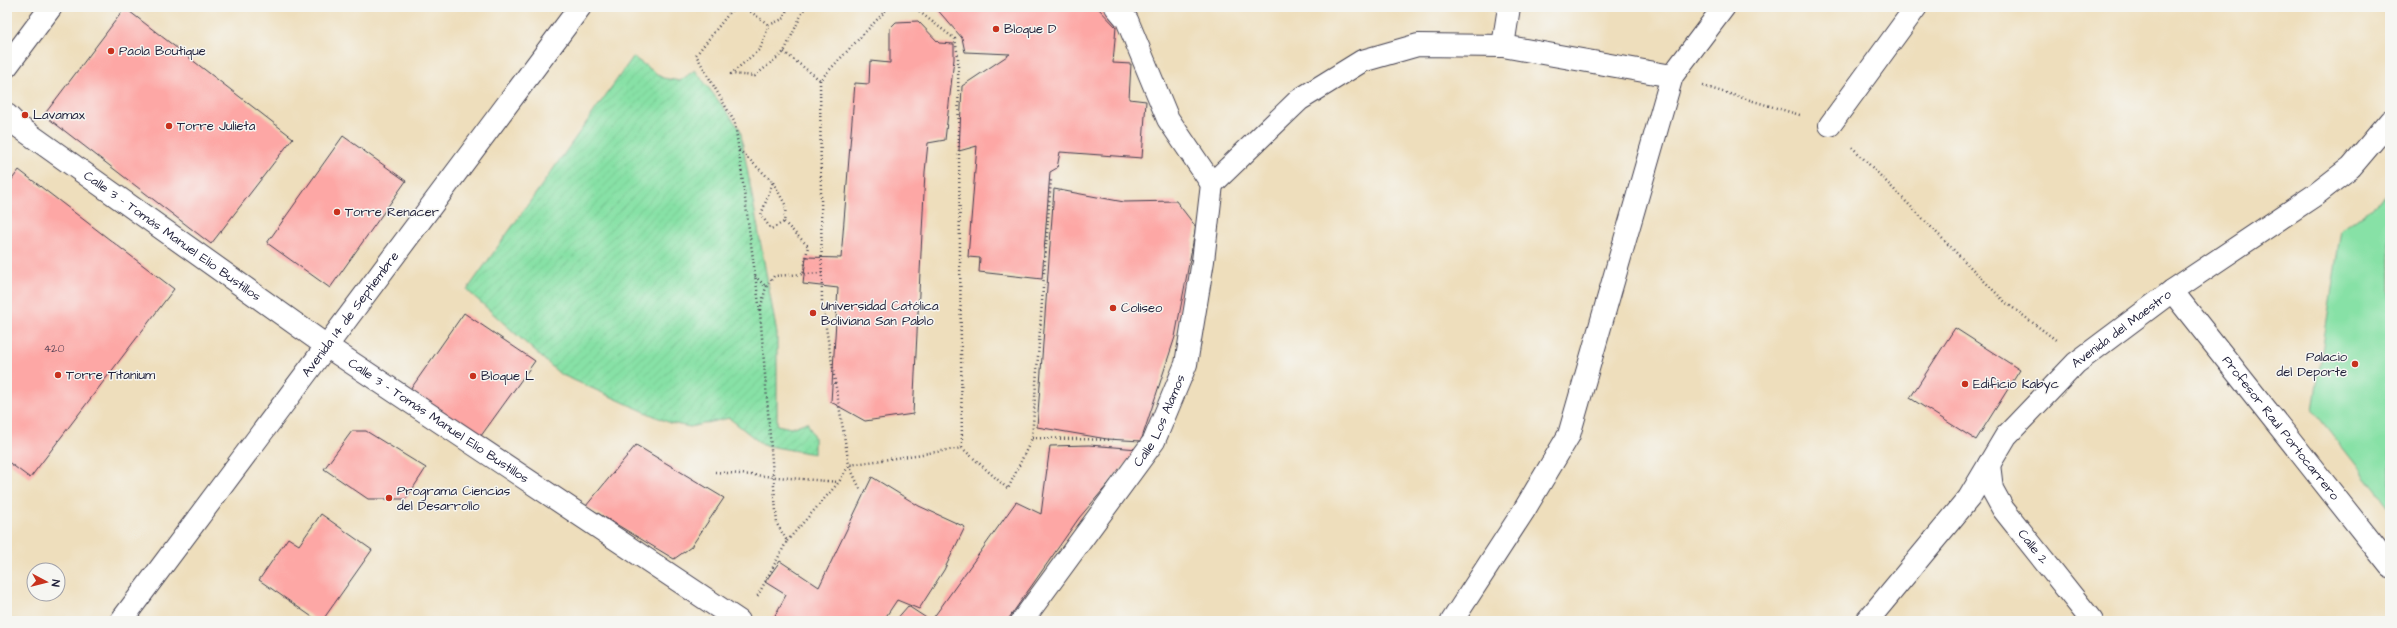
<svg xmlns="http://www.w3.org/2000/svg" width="2397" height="628" font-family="'Architects Daughter',sans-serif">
	<defs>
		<pattern id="garden-furrows" width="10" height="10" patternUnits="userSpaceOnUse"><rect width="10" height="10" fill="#87e1a6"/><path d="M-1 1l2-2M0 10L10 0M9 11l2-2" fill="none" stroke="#74c190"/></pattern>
	</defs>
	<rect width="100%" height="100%" fill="#f6f6f2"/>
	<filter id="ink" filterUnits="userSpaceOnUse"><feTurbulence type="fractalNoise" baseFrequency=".025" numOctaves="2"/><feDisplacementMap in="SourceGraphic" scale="8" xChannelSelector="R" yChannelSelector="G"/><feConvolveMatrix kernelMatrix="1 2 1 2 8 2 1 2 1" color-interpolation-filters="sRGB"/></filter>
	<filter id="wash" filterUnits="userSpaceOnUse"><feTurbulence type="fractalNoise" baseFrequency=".012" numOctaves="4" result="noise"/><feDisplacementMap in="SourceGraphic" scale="16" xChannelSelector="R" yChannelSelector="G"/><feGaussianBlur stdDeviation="0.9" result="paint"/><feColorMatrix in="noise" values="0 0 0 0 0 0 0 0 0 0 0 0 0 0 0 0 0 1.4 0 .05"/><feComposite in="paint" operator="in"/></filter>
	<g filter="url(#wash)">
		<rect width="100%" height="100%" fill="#eedebc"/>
		<path fill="#87e1a6" stroke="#548270" d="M2390,191V508L2313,410L2341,230L2375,205Z"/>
		<path fill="url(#garden-furrows)" stroke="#548270" d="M633,57L663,78L680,81L695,70L740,129L777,334V425L791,428L807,422L814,437V454L763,445L729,418L690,427L670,423L560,374L467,290Z"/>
		<g id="blocks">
			<path fill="#fda7a5" d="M935,7H1097L1116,27L1113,63L1131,64L1129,99L1146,101L1142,158L1060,152L1057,168L1050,172L1042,279L979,272L980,258L968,257L977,146L959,151L962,86L1010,54L965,52L962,38Z
				M125,8L293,138L211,244L44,115Z
				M918,21L939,43L954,44V59L945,140L928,143L925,172L913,414L865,421L831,402L838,288L803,284L806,257L841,258L855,83L869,84L870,61L890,63V28L896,22Z
				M343,136L406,181L330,288L267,243Z
				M19,170L174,289L30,478L7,461V186Z
				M1054,189L1124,202L1176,201L1196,227L1175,337L1141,441L1107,439L1037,427Z
				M464,313L535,361L478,440L410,390Z
				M1955,328L2020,370L1976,440L1910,398Z
				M352,431H366L426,468L406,499H368L324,469Z
				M636,445L724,498L691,547L674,559L586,506Z
				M1089,445L1138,449L1079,518L1007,621H931L1016,502L1041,514L1050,446Z
				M872,477L919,506L965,527L944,570L919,609L897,600L883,621H772L786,595L765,582L780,561L819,587Z
				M321,514L372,550L322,621H318L259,580L288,538L299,545Z
				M908,606L931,621H895Z"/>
		</g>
	</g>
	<g filter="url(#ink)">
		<use href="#blocks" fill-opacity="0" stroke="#413e4e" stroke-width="1"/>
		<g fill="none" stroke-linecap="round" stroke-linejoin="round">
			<defs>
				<path id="lane" d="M1830,125L1916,7
					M1452,621L1523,512L1569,435L1672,76L1724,7"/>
				<g id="street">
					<path d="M1116,7L1127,20L1168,119L1212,184"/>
					<path d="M1503,46L1509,7"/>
					<path id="s1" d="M7,115L18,126L328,347L739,621"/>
					<path d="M1212,184L1299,100L1362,61L1418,45L1503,46L1672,76"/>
					<path id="s2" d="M2172,291L2390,566"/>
					<path id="s3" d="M1022,621L1154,441L1186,364L1203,261L1212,184"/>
				</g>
				<g id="secondary">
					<path id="s4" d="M1989,464L1992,489L2003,509L2092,621"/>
					<path id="s5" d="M121,621L580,7"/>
					<path id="s6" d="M1867,621L1969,498L2006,436L2076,363L2172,291L2315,195L2351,167L2390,121"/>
				</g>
				<path id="primary" d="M7,66L51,7"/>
			</defs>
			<use href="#lane" stroke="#413e4e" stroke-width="24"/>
			<use href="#street" stroke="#413e4e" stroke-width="24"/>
			<use href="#secondary" stroke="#413e4e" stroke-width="24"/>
			<use href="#primary" stroke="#413e4e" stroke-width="24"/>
			<path stroke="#413e4e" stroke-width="2.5" stroke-dasharray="1 3" stroke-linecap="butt" d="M734,7L696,55L735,123L760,312L777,524L787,541L757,597
				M744,7L769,25
				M787,7L785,18L769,25L760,49L731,74L755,76L784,52L805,7
				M913,7L955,39L958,57L962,448
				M784,52L820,80L889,7
				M820,80L822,304L849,465L860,489
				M1703,86L1800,115
				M1852,147L2005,302L2056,340
				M739,150L773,182L761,215L771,229L784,222L786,206L773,182
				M784,222L808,246L803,275
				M755,276L766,287L774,276L822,273
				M760,310L766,287
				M1032,438L1116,440
				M827,481L839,482
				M787,541L839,482L849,465L962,448L1008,489L1032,438L1051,179"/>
			<use href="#lane" stroke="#fff" stroke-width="22"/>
			<use href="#street" stroke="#fff" stroke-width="22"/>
			<use href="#secondary" stroke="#fff" stroke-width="22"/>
			<use href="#primary" stroke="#fff" stroke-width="22"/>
			<path stroke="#413e4e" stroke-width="2.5" stroke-dasharray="1 3" stroke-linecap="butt" d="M715,472L827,481"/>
		</g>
	</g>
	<g fill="#c8321e" stroke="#f6f6f2" stroke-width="1.5">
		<circle cx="996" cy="29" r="4"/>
		<circle cx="111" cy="51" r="4"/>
		<circle cx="25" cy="115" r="4"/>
		<circle cx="169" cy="126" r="4"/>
		<circle cx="337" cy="212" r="4"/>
		<circle cx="1113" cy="308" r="4"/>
		<circle cx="813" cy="313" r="4"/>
		<circle cx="2355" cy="364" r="4"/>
		<circle cx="58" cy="375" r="4"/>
		<circle cx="473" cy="376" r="4"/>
		<circle cx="1965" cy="384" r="4"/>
		<circle cx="389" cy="498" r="4"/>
	</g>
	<g text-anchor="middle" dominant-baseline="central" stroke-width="3" stroke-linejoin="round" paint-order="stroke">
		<g font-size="11" fill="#594356">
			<text x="54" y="348">420</text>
		</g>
		<g font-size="13" fill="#22223b" stroke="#f6f6f2" text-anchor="start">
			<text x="1004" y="29">Bloque D</text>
			<text x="119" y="51">Paola Boutique</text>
			<text x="33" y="115">Lavamax</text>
			<text x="177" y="126">Torre Julieta</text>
			<text x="345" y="212">Torre Renacer</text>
			<text x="821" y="306">Universidad Católica<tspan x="821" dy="15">Boliviana San Pablo</tspan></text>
			<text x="1121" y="308">Coliseo</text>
			<text x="2347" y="357" text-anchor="end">Palacio<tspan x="2347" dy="15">del Deporte</tspan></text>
			<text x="66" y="375">Torre Titanium</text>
			<text x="481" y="376">Bloque L</text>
			<text x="1973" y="384">Edificio Kabyc</text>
			<text x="397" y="491">Programa Ciencias<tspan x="397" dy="15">del Desarrollo</tspan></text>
		</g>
		<g font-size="13" fill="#22223b" stroke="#f6f6f2">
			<text stroke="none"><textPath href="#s1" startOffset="205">Calle 3 - Tomás Manuel Elio Bustillos</textPath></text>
			<text stroke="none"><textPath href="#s5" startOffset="383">Avenida 14 de Septiembre</textPath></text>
			<text stroke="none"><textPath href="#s6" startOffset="390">Avenida del Maestro</textPath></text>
			<text stroke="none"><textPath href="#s3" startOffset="244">Calle Los Alamos</textPath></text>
			<text stroke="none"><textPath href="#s1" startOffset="529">Calle 3 - Tomás Manuel Elio Bustillos</textPath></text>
			<text stroke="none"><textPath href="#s2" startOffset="175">Profesor Raul Portocarrero</textPath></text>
			<text stroke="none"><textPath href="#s4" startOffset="96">Calle 2</textPath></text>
		</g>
	</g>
	<rect width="2397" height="628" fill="none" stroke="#f6f6f2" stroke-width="24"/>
	<g transform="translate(46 582) rotate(97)"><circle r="19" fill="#f6f6f2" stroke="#a1a1a9"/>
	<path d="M0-3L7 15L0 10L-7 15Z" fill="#c8321e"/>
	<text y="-6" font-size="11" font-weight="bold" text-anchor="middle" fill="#22223b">N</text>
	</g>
</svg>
